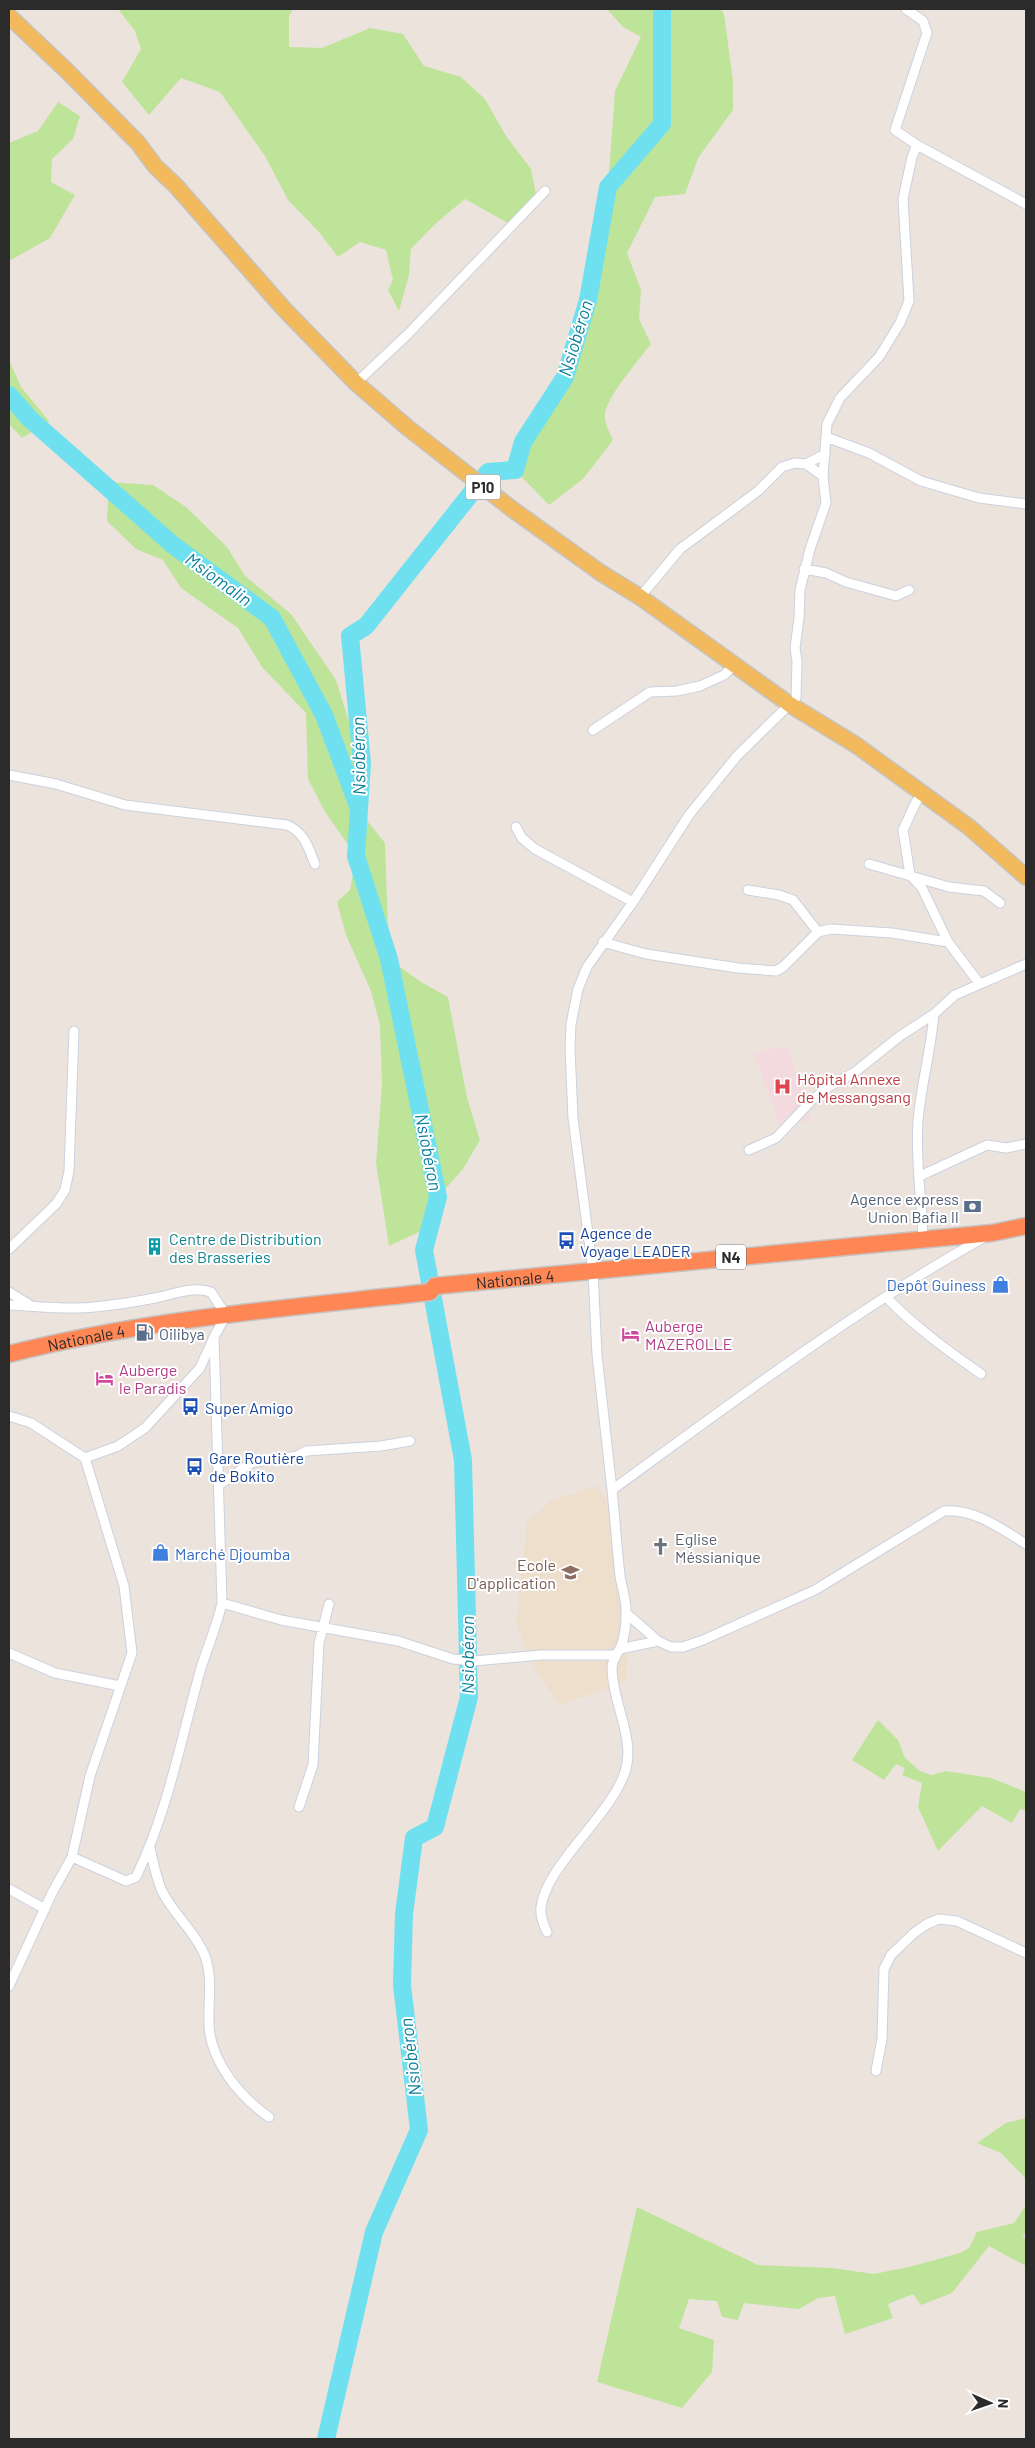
<svg xmlns="http://www.w3.org/2000/svg" width="1035" height="2448" font-family="Barlow,sans-serif">
	<rect width="100%" height="100%" fill="#ede3dd"/>
	<path fill="#eedecc" d="M596,1486L609,1504L629,1637L626,1681L560,1705L538,1674L516,1624L527,1522L551,1501Z"/>
	<path fill="#f3dadf" d="M787,1045L811,1120L780,1126L754,1054Z"/>
	<path fill="#bde499" d="M118,9H293L289,16V47L322,48L370,28L403,34L424,66L461,77L485,99L506,136L531,169L536,195L508,223L465,199L435,224L411,249L409,275L399,311L388,290L393,280L386,250L360,242L338,257L319,232L288,200L265,156L220,92L181,78L149,115L122,82L141,49L135,31Z
		M607,9H721L724,14L733,81V110L698,158L685,194L655,197L627,253L641,290L639,319L651,344C640,358 607,397 605,413C604,423 609,431 613,440L583,479L549,505L515,470L523,442L565,377L586,340L588,300L608,187L615,91L641,37L623,27Z
		M58,102L80,116L73,139L52,159L51,182L75,195L50,238L11,260L9,257V143L38,131Z
		M9,360L21,387L49,421L22,438L9,424Z
		M109,482L153,485L186,507L227,547L245,576L291,614L336,680L362,763L360,812L385,843L389,959L421,982L448,997L467,1098L480,1140L463,1169L438,1197L441,1222L389,1246L376,1163L382,1084L380,1025L371,991L346,935L337,902L350,890L356,856L325,812L308,779L306,713L262,667L238,628L181,588L163,560L136,549L107,521Z
		M878,1720L898,1740L905,1758L920,1771L931,1775L946,1771L991,1778L1026,1792V1810L1020,1809L1012,1823L982,1806L938,1851L918,1807L922,1783L902,1775L905,1768L896,1764L884,1780L852,1760Z
		M1026,2118V2179L1001,2153L977,2143L1006,2123Z
		M1026,2205V2232L1023,2235L1026,2242V2266L989,2246L952,2293L921,2305L913,2294L888,2304L893,2318L845,2334L835,2296L818,2298L799,2309L744,2303L738,2320L722,2317L717,2301L689,2299L679,2328L714,2340L712,2372L682,2408L597,2382L637,2207L758,2265L832,2268L874,2274L913,2266L960,2253L969,2248L977,2232L1014,2223Z"/>
	<g fill="none" stroke-linecap="round" stroke-linejoin="round">
		<path stroke="#6fe0ef" stroke-width="18" d="M9,395L30,419L173,545L272,618L324,715L357,803
			M326,2439L374,2232L419,2130L402,1985L404,1914L414,1838L435,1827L469,1697L463,1460L424,1250L438,1197L389,959L356,856L362,763L350,636L366,626L488,472L515,470L523,442L565,377L588,300L608,187L662,124V9"/>
		<defs>
			<path id="street" d="M917,145L1026,204
				M356,383L408,334L545,191
				M826,437L869,453L921,481L979,498L1026,504
				M806,464L823,476
				M804,569L826,573L846,582L896,596L909,590
				M640,597L680,549L758,491L782,467L795,463L806,464L825,454
				M593,730L650,692L677,691L700,686L724,675L736,664
				M9,775L56,784L125,805L287,825C305,833 308,847 315,864
				M922,793L916,802L903,830L910,875L922,888L948,942L979,983
				M516,827L522,838L535,849L633,902
				M869,864L949,887L984,891L1000,903
				M748,890L779,895L793,900L818,932
				M603,942L646,954L738,968L776,971L783,967L818,932L831,929L892,933L948,942
				M749,1150L776,1138L812,1100L830,1086L855,1072L900,1036L934,1014L955,995L1026,964
				M920,1176L987,1145L1006,1148L1026,1144
				M923,1240C922,1200 915,1160 918,1121C921,1085 931,1050 934,1014
				M9,1249L56,1204L65,1190L69,1171L74,1031
				M9,1292L30,1305
				M886,1297C915,1327 947,1350 981,1374
				M9,1305C37,1306 65,1310 94,1307C114,1305 135,1302 155,1298C175,1294 191,1286 211,1292L226,1315L214,1337
				M9,1416L31,1423L85,1458L124,1586L132,1653L90,1776L72,1857L52,1893L9,1986
				M219,1485L251,1463L297,1456L306,1451L381,1446L410,1441
				M612,1490L597,1355L593,1272L573,1118L570,1048L571,1024L578,989L587,967L633,902L689,815L737,756L796,698L797,661L795,648L799,618L800,590L810,549L826,503L823,476L827,424L840,398L879,357L900,323L909,301L903,199L912,157L917,145L895,130L927,33L923,21L906,9
				M222,1603L281,1620L398,1641L453,1659L474,1661L541,1655H616
				M626,1613L658,1641L671,1647H683L703,1640L815,1590L944,1511C975,1509 1000,1528 1026,1544
				M620,1649L658,1641
				M9,1653L55,1673L120,1686
				M299,1807L313,1765L319,1643L329,1604
				M150,1848C153,1862 156,1876 161,1889C172,1913 195,1931 205,1956C213,1979 208,2001 209,2024C210,2061 240,2097 269,2117
				M72,1857L126,1881L136,1877C168,1811 181,1739 201,1668C208,1646 217,1625 222,1603L214,1337L200,1368L145,1428L118,1446L85,1458
				M9,1889L45,1909
				M547,1932C543,1924 540,1916 541,1907C546,1866 611,1815 625,1772C636,1738 612,1703 612,1668C612,1657 621,1651 623,1640C625,1632 626,1622 626,1614C627,1602 622,1588 620,1576C617,1548 615,1519 612,1490C733,1402 853,1311 983,1238
				M876,2071L882,2039L884,1969L891,1955L914,1933L927,1924L939,1919L957,1921L1026,1953"/>
			<path id="primary" d="M9,16L68,72L138,143L155,166L176,186L284,309L356,383L408,428L512,509L601,573L640,597L789,704L856,745L969,827L1026,877"/>
			<g id="highway">
				<path id="s1" d="M9,1354C146,1319 289,1308 430,1292L435,1286L992,1233L1026,1226"/>
			</g>
		</defs>
		<use href="#street" stroke="#cbd1dd" stroke-width="11"/>
		<use href="#primary" stroke="#c4c4c4" stroke-width="18"/>
		<use href="#highway" stroke="#c4c4c4" stroke-width="19"/>
		<use href="#street" stroke="#fff" stroke-width="9"/>
		<use href="#primary" stroke="#f2b95d" stroke-width="15"/>
		<use href="#highway" stroke="#ff8655" stroke-width="16"/>
	</g>
	<defs>
		<symbol id="hospital-bare" viewBox="-9 -9 18 18"><path d="M-5-5h3v3.5h4V-5h3V5h-3V1.5h-4V5h-3Z" fill="#e0444e" stroke="#fff" stroke-width="2.5" paint-order="stroke"/></symbol>
		<symbol id="bank-bare" viewBox="-9 -9 18 18"><path d="M-6-4H6V4H-6ZM0-2.3a2.3 2.3 0 1 0 0 4.6a2.3 2.3 0 1 0 0-4.6Z" fill="#5c6f8a" stroke="#fff" stroke-width="2.5" paint-order="stroke"/></symbol>
		<symbol id="bus-bare" viewBox="-9 -9 18 18"><path d="M-5-6H5V4H4V6H2V4H-2V6H-4V4H-5ZM-3.5-4V0h7V-4ZM-3.5 1.2v1.5H-2V1.2ZM2 1.2v1.5H3.5V1.2Z" fill="#1a4fb4" stroke="#fff" stroke-width="2.5" paint-order="stroke"/></symbol>
		<symbol id="building-bare" viewBox="-9 -9 18 18"><path d="M-4-6H4V6H1V3H-1V6H-4ZM-2.5-4.3h1.7v1.8h-1.7ZM.8-4.3h1.7v1.8H.8ZM-2.5-1h1.7V.8h-1.7ZM.8-1h1.7V.8H.8Z" fill="#0f9aa8" stroke="#fff" stroke-width="2.5" paint-order="stroke"/></symbol>
		<symbol id="shop-bare" viewBox="-9 -9 18 18"><path d="M-5-2.5h2.3a2.7 3.5 0 0 1 5.4 0H5L5.5 6h-11ZM-1.5-2.5h3a1.5 2.3 0 0 0-3 0Z" fill="#3f7fe0" stroke="#fff" stroke-width="2.5" paint-order="stroke"/></symbol>
		<symbol id="fuel-bare" viewBox="-9 -9 18 18"><path d="M-5.5-6h7V0h2V4h1.3V-2.5L3-4.5l.8-.8L6-3V5H2.5V1h-1V6h-7ZM-4.2-4.7v3.2H.2V-4.7Z" fill="#5c6f8a" stroke="#fff" stroke-width="2.5" paint-order="stroke"/></symbol>
		<symbol id="hotel-bare" viewBox="-9 -9 18 18"><path d="M-6-4.5h1.5V1H6V5H4.5V3h-9V5H-6ZM-4 0a1.8 1.8 0 1 1 3.6 0ZM.5 0V-2.5h3Q6-2.5 6 0Z" fill="#d1479c" stroke="#fff" stroke-width="2.5" paint-order="stroke"/></symbol>
		<symbol id="church-bare" viewBox="-9 -9 18 18"><path d="M-1.2-6h2.4v3.5h3.3v2.4h-3.3V6h-2.4V-.1h-3.3v-2.4h3.3Z" fill="#6b7280" stroke="#fff" stroke-width="2.5" paint-order="stroke"/></symbol>
		<symbol id="school-bare" viewBox="-9 -9 18 18"><path d="M0-5L7-2L0 1L-7-2ZM-4 1L0 2.5L4 1V4Q0 6-4 4Z" fill="#8d6e63" stroke="#fff" stroke-width="2.5" paint-order="stroke"/></symbol>
	</defs>
	<g fill-rule="evenodd">
		<use href="#hospital-bare" x="770" y="1074" width="25" height="25"/>
		<use href="#bank-bare" x="960" y="1194" width="25" height="25"/>
		<use href="#bus-bare" x="554" y="1228" width="25" height="25"/>
		<use href="#building-bare" x="142" y="1234" width="25" height="25"/>
		<use href="#shop-bare" x="988" y="1272" width="25" height="25"/>
		<use href="#fuel-bare" x="132" y="1320" width="25" height="25"/>
		<use href="#hotel-bare" x="618" y="1322" width="25" height="25"/>
		<use href="#hotel-bare" x="92" y="1366" width="25" height="25"/>
		<use href="#bus-bare" x="178" y="1394" width="25" height="25"/>
		<use href="#bus-bare" x="182" y="1454" width="25" height="25"/>
		<use href="#church-bare" x="648" y="1534" width="25" height="25"/>
		<use href="#shop-bare" x="148" y="1540" width="25" height="25"/>
		<use href="#school-bare" x="558" y="1560" width="25" height="25"/>
	</g>
	<g text-anchor="middle" dominant-baseline="central" stroke-width="4" stroke-linejoin="round" paint-order="stroke">
		<g fill="#fff" stroke="#6b6b6b" stroke-width="1">
			<rect x="465.5" y="474.5" width="35" height="25" rx="4"/>
			<rect x="716" y="1244.5" width="30" height="25" rx="4"/>
		</g>
		<g font-size="15" font-weight="bold" fill="#2b2b2b">
			<text x="483" y="487">P10</text>
			<text x="731" y="1257">N4</text>
		</g>
		<g font-size="16" fill="#be3a42" stroke="#fff" text-anchor="start">
			<text x="797" y="1078">Hôpital Annexe<tspan x="797" dy="18">de Messangsang</tspan></text>
		</g>
		<g font-size="16" fill="#4e5e75" stroke="#fff" text-anchor="end">
			<text x="959" y="1198">Agence express<tspan x="959" dy="18">Union Bafia II</tspan></text>
			<text x="159" y="1333" text-anchor="start">Oilibya</text>
		</g>
		<g font-size="16" fill="#164399" stroke="#fff" text-anchor="start">
			<text x="580" y="1232">Agence de<tspan x="580" dy="18">Voyage LEADER</tspan></text>
			<text x="205" y="1407">Super Amigo</text>
			<text x="209" y="1457">Gare Routière<tspan x="209" dy="18">de Bokito</tspan></text>
		</g>
		<g font-size="16" fill="#0d838f" stroke="#fff" text-anchor="start">
			<text x="169" y="1238">Centre de Distribution<tspan x="169" dy="18">des Brasseries</tspan></text>
		</g>
		<g font-size="16" fill="#2b2b2b" stroke="#fff">
			<text stroke="none"><textPath href="#s1" startOffset="514">Nationale 4</textPath></text>
			<text stroke="none"><textPath href="#s1" startOffset="79">Nationale 4</textPath></text>
		</g>
		<g font-size="16" fill="#366cbe" stroke="#fff" text-anchor="end">
			<text x="986" y="1284">Depôt Guiness</text>
			<text x="175" y="1553" text-anchor="start">Marché Djoumba</text>
		</g>
		<g font-size="16" fill="#b23c85" stroke="#fff" text-anchor="start">
			<text x="645" y="1325">Auberge<tspan x="645" dy="18">MAZEROLLE</tspan></text>
			<text x="119" y="1369">Auberge<tspan x="119" dy="18">le Paradis</tspan></text>
		</g>
		<g font-size="16" fill="#5b616d" stroke="#fff" text-anchor="start">
			<text x="675" y="1538">Eglise<tspan x="675" dy="18">Méssianique</tspan></text>
		</g>
		<g font-size="16" fill="#785e54" stroke="#fff" text-anchor="end">
			<text x="556" y="1564">Ecole<tspan x="556" dy="18">D'application</tspan></text>
		</g>
		<g font-size="18" font-style="italic" fill="#0c809d" stroke="#fff">
			<text transform="translate(575 338) rotate(-73)">Nsiobéron</text>
			<text transform="translate(219 579) rotate(36)">Msiomalin</text>
			<text transform="translate(358 756) rotate(-91)">Nsiobéron</text>
			<text transform="translate(429 1152) rotate(79)">Nsiobéron</text>
			<text transform="translate(467 1655) rotate(-90)">Nsiobéron</text>
			<text transform="translate(410 2057) rotate(-97)">Nsiobéron</text>
		</g>
	</g>
	<rect width="1035" height="2448" fill="none" stroke="#2b2b2b" stroke-width="20"/>
	<g transform="translate(990 2403) rotate(92)" stroke="#ffffff" stroke-width="4" paint-order="stroke">
	<path d="M0-4L9 19L0 12L-9 19Z" fill="#2b2b2b"/>
	<text y="-8" font-size="14" font-weight="bold" text-anchor="middle" fill="#2b2b2b">N</text>
	</g>
</svg>
